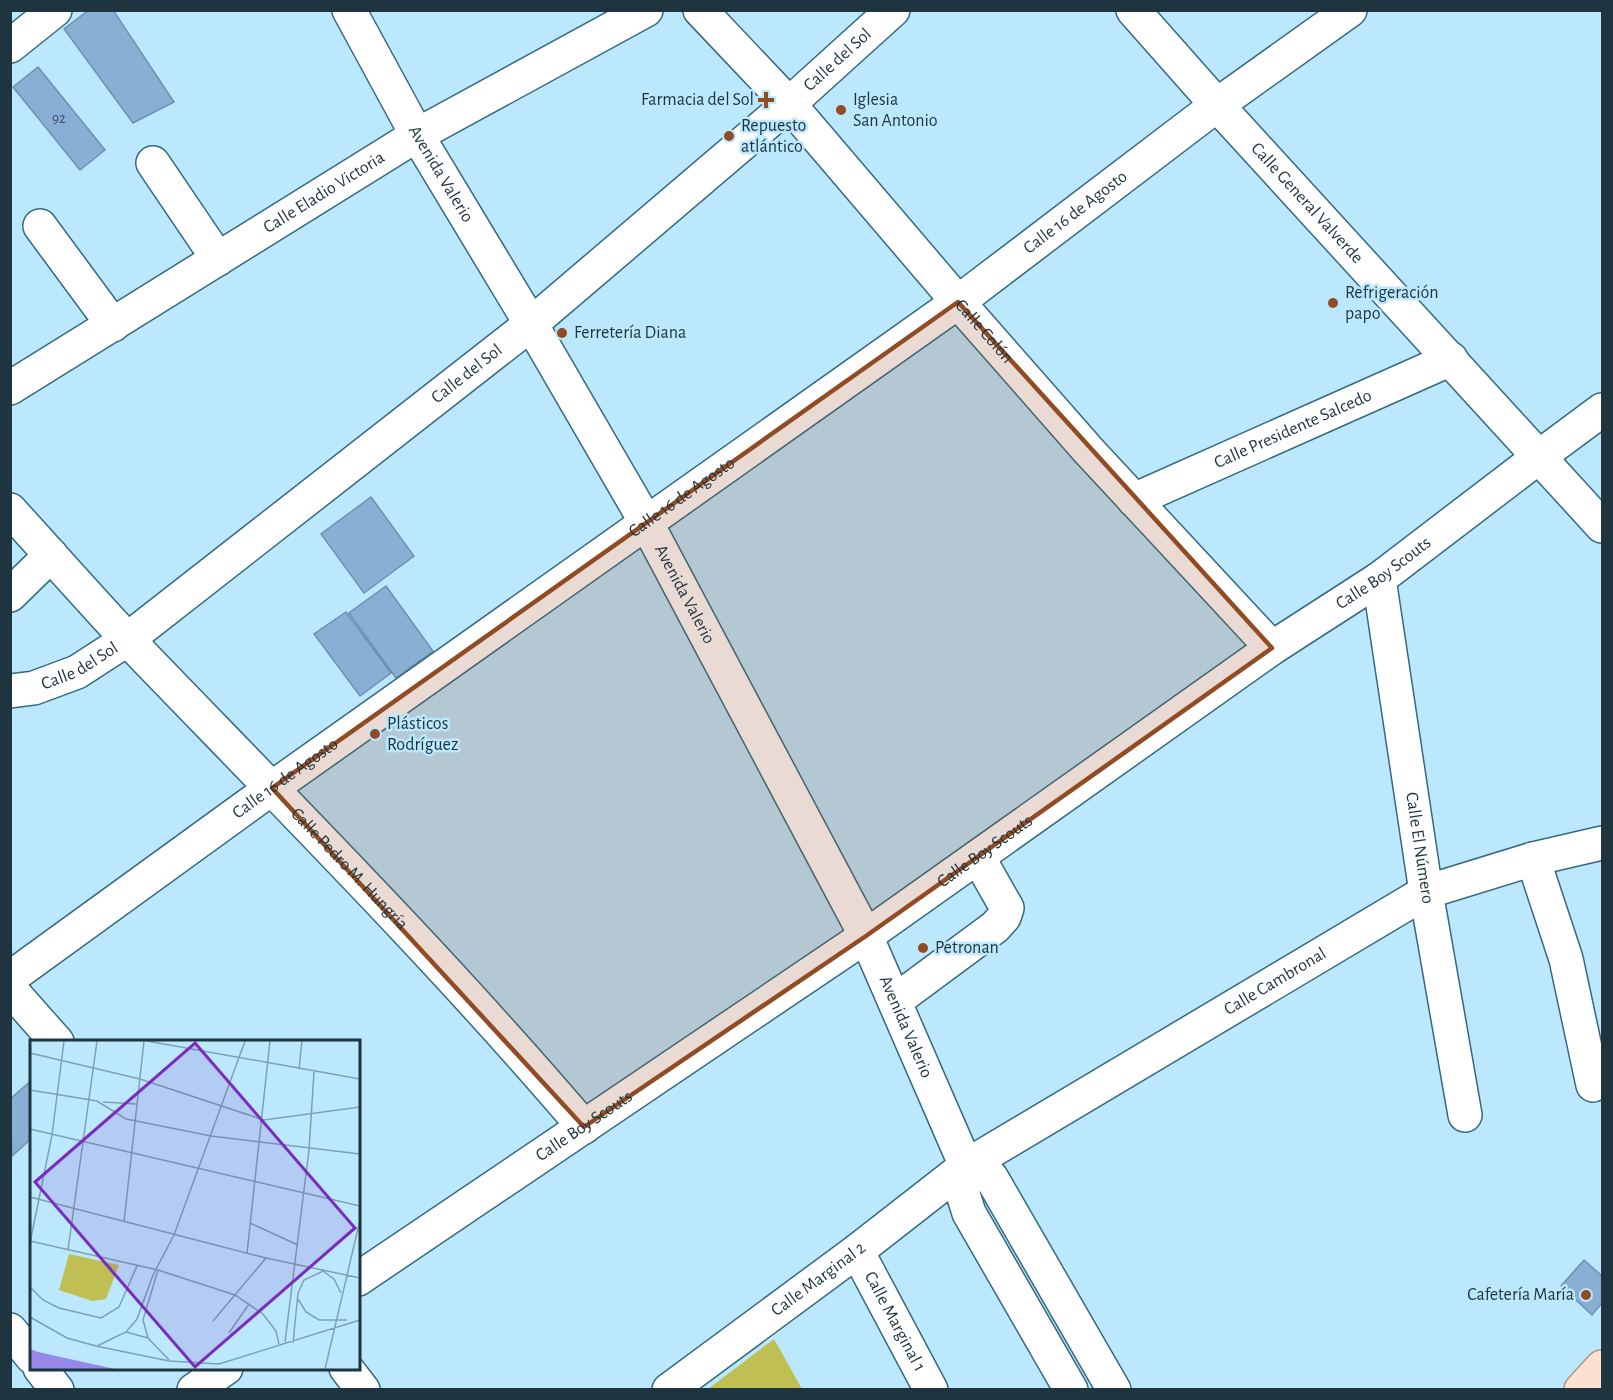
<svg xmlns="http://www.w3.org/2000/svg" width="1613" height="1400" font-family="'Alegreya Sans',sans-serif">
	<rect width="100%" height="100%" fill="#bce8fe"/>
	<path fill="#bfbf54" d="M774,1339L802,1389H708Z"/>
	<path fill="#8aafd5" stroke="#6d91b5" stroke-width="1.5" d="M89,10H113L174,102L133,123L64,29Z
		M38,67L105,150L80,170L13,87Z
		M371,497L414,556L364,593L321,534Z
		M386,586L433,651L396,678L349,613Z
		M346,612L391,673L360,696L314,634Z
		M32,1080V1138L12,1156L10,1099Z
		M1584,1260L1602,1276V1303L1592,1315L1561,1286Z"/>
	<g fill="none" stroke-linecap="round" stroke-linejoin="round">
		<defs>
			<g id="minor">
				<path id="s1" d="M349,10L417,135L531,324L646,522L866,936L966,1166L963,1194L969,1213L1071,1390"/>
				<path id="s2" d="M700,10L789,104L958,302L1088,450L1272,648"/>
				<path id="s3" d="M1133,10L1217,105L1602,526"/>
				<path d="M10,46L55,10"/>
				<path d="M153,163L218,259"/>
				<path d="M40,226L113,325"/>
				<path id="s4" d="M10,388L417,135L646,10"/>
				<path id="s5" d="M1134,500L1451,359"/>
				<path id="s6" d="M10,510C50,554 89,598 129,641C283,801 440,958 584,1127"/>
				<path id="s7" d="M1379,579L1426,892L1465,1115"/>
				<path d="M10,595L51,555"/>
				<path id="s8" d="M10,691L34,688L77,672L128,639L531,324L789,104L893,10"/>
				<path d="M1533,859L1566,959L1593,1085"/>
				<path id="s9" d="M10,978L272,788L958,302L1217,105L1350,10"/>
				<path d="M10,989L57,1042"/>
				<path d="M895,1001L995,927L1004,917L1007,908L978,857"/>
				<path d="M966,1166L991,1177L1114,1390"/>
				<path id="s10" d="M857,1251L931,1390"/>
				<path id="s11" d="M358,1279L866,936L1272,648L1379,579L1540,456L1602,410"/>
				<path d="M10,1330L32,1357"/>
				<path d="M40,1368L57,1390"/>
				<path d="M346,1368L363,1390"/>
				<path d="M194,1390L226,1368"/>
				<path id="s12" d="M669,1390L857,1251L966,1166L1426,892L1533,859L1602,843"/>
			</g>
			<path id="major" d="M1581,1390L1602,1367"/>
		</defs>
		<use href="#minor" stroke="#346981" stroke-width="36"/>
		<use href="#major" stroke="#ae978a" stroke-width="36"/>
		<use href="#minor" stroke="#fff" stroke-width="33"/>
		<use href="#major" stroke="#fde0d1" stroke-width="33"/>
	</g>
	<path fill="#914c23" fill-opacity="0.2" stroke="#914c23" stroke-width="4.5" stroke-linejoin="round" d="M958,302L1272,648L866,936L584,1127L272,788Z"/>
	<g fill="#914c23" stroke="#bce8fe" stroke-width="2">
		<path d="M763 91h6v6h6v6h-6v6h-6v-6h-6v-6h6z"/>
		<circle cx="841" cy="110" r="6"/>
		<circle cx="729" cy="136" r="6"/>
		<circle cx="1333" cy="303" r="6"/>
		<circle cx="562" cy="333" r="6"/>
		<circle cx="375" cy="734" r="6"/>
		<circle cx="923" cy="948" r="6"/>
		<circle cx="1586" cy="1295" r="6"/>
	</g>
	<g text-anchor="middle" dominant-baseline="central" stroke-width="5" stroke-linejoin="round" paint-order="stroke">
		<g font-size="15" fill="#395364">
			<text x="59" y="118">92</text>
		</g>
		<g font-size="18" fill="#1e343f" stroke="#bce8fe">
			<text stroke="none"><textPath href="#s8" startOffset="1047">Calle del Sol</textPath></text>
			<text stroke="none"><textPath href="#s1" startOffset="188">Avenida Valerio</textPath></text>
			<text stroke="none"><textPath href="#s4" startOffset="370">Calle Eladio Victoria</textPath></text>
			<text stroke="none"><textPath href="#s3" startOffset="260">Calle General Valverde</textPath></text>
			<text stroke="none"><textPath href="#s9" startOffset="1312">Calle 16 de Agosto</textPath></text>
			<text stroke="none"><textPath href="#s2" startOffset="429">Calle Colón</textPath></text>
			<text stroke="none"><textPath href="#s8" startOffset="561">Calle del Sol</textPath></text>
			<text stroke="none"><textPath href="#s5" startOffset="174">Calle Presidente Salcedo</textPath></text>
			<text stroke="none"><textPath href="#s9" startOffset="826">Calle 16 de Agosto</textPath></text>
			<text stroke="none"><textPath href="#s11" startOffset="1245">Calle Boy Scouts</textPath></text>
			<text stroke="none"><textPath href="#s1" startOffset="674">Avenida Valerio</textPath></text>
			<text stroke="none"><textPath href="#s8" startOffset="75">Calle del Sol</textPath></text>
			<text stroke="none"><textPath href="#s9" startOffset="340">Calle 16 de Agosto</textPath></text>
			<text stroke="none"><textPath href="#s7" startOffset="272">Calle El Número</textPath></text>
			<text stroke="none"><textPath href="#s11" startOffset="759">Calle Boy Scouts</textPath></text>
			<text stroke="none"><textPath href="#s6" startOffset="494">Calle Pedro M. Hungría</textPath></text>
			<text stroke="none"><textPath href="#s12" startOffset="732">Calle Cambronal</textPath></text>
			<text stroke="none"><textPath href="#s1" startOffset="1160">Avenida Valerio</textPath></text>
			<text stroke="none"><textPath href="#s11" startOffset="273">Calle Boy Scouts</textPath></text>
			<text stroke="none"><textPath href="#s12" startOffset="186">Calle Marginal 2</textPath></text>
			<text stroke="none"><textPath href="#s10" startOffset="80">Calle Marginal 1</textPath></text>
		</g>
		<g font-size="18" fill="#1e343f" stroke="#bce8fe" text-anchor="start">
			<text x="754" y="100" text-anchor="end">Farmacia del Sol</text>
			<text x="853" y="100">Iglesia<tspan x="853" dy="21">San Antonio</tspan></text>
			<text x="741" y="126">Repuesto<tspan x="741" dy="21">atlántico</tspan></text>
			<text x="1345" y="293">Refrigeración<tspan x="1345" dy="21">papo</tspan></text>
			<text x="574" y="333">Ferretería Diana</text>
			<text x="387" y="724">Plásticos<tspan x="387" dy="21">Rodríguez</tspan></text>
			<text x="935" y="948">Petronan</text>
			<text x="1574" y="1295" text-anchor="end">Cafetería María</text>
		</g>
	</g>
	<g transform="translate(30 1040)">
		<rect width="330" height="330" fill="#bce8fe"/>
		<path d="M39,214L89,225L76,259L62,261L29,250Z" fill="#bfbf54"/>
		<path d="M0,309L8,312L85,329H0Z" fill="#9687eb"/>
		<path fill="none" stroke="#7da0b2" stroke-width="1.5" d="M117,1L330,39M0,13L110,39L234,80L330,67M269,29L272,1M0,50L67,61L96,79L181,96L330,114M73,62L107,64M0,89L330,166M0,157L236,218L330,238M94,182L114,1M220,183L268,205M0,201L128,230L205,255L233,274L246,291L249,304M0,203L22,95L34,1M38,210L67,1M217,213L240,1M128,230L113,280L118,298L139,320M0,247L13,260L29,268L71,278L89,267L107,226M268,259L276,272L289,280H317M0,277L37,298L66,306L139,321L189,324L330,280M183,281L236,218M96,292L118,298M199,293L219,264M255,302L279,110L284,32M263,303L268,253L274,240L293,231L304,239L311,253M67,306L96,292L107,279L123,235L144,195L215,1M295,329L330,180"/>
		<path fill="#7b2cbf" fill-opacity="0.15" stroke="#7b2cbf" stroke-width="3" d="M165,3L325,188L165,327L5,142Z"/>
		<rect width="330" height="330" fill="none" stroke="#1e343f" stroke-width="3"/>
	</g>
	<rect width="1613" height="1400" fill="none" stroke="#1e343f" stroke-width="24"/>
</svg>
